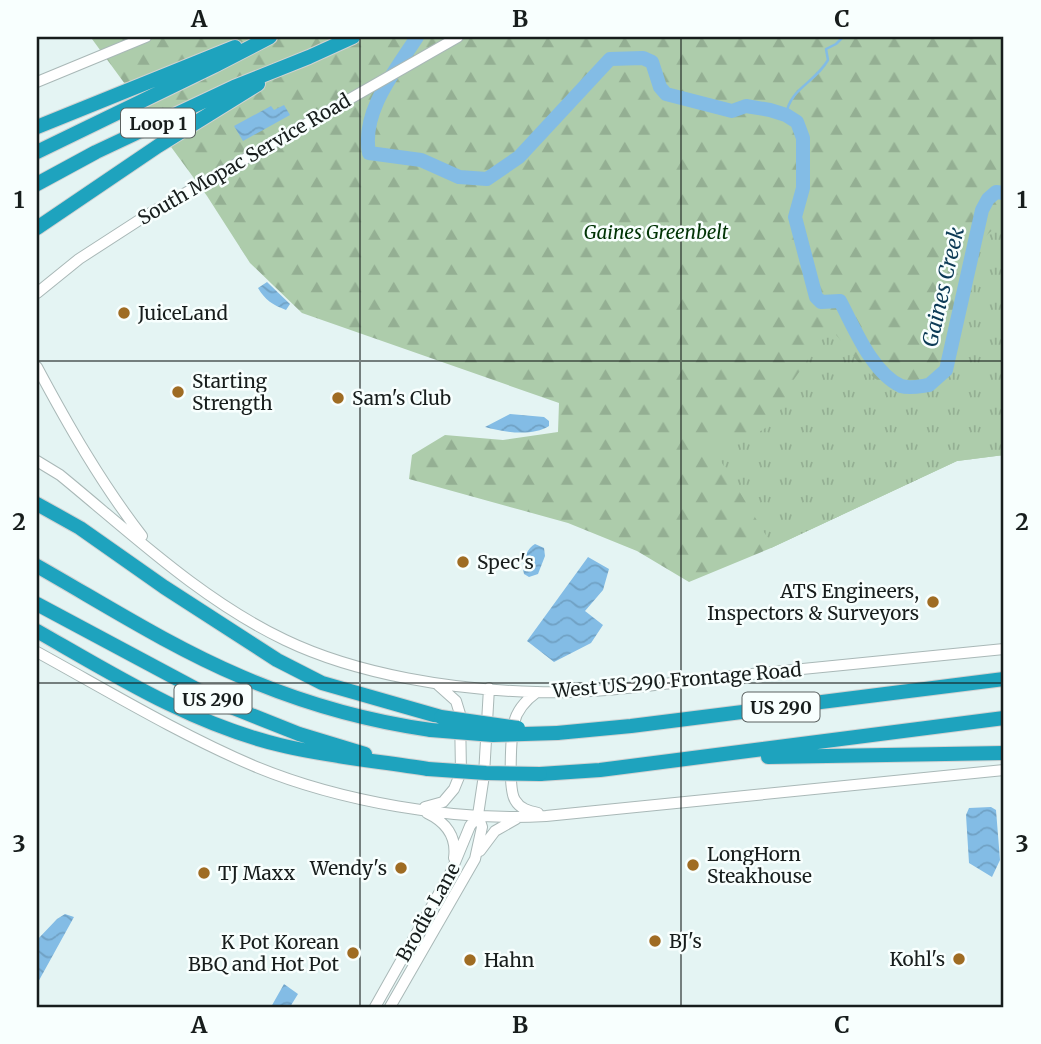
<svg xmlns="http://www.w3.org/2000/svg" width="1041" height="1044" font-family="Merriweather,serif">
	<defs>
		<pattern id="forest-firs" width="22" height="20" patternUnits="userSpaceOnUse" patternTransform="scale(1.75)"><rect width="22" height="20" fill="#adccab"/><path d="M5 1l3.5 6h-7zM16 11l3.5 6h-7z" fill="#94af93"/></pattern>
		<pattern id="park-tufts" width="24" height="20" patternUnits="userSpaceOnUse" patternTransform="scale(1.75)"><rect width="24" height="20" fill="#adccab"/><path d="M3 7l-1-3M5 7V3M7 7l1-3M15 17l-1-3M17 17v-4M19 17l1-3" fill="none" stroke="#94af93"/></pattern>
		<pattern id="water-waves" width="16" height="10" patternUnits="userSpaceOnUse" patternTransform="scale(1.75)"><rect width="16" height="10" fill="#83bce5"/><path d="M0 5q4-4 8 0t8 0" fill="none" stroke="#70a1c4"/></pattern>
	</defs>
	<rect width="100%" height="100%" fill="#e4f4f3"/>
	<path fill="url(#forest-firs)" d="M87,37H1004V455L957,461L771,548L689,582L637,551L568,523L409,479L412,455L445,435L503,440L558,432L559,403L302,313L250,263L207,196L92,39Z"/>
	<path fill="url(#park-tufts)" d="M1004,222V455L957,461L771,548L767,537L711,445L714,436L722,433L750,438L776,421L790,385L830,328C847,346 860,369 881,383C894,392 911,396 926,391C962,381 967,310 972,278C973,269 973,255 977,247C984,236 994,228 1004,222Z"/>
	<path fill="url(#water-waves)" d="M284,105L290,115L243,141L234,126L271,106L274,110Z
		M267,282L290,304L286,310C273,305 265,300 258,288Z
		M510,414L544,417L549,421V426C532,437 503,432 485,427Z
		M535,544L544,548L545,556L538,574L529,577L524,574C521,564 526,549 535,544Z
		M588,557L609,569L603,590L585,611L603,625L591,643L554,662L527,641Z
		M991,807L996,810L1000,860L992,877L969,863L966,815L969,808Z
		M65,914L74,917L37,984V940L57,919Z
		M284,984L298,994L290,1007H271Z"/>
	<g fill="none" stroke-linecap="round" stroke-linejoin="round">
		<path stroke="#83bce5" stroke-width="2.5" d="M786,115C790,88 814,84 828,60L826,49L836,44L843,37"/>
		<path stroke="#83bce5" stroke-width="14" d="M417,37C396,70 361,111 369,153L421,160L459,177L487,179L519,157L610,59L643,58L652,62L660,87L666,94L732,111L746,106L770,110L786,115L797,122L803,138V188L795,217L816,297L821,302L840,301C854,327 872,373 901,386C910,389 921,386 929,385L946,370L982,210L988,199L996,192L1004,193"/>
		<defs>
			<path id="secondary" d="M37,82L146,37
				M37,293L79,259L147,215L458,37
				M37,367C68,425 101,483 142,536
				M37,461L60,475C131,533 201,600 285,640C358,675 455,690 536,692C604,694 674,682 742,675C829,666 917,658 1004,649
				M37,652C108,691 179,734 254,766C338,801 456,822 546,816L1004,770
				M537,692C526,700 517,709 514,723C511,736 508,789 515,800C520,809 529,811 538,813
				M425,807L443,802L454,789L461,772L460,714L456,701L437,684
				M427,813C446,822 457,837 454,858
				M480,851L495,831L516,819
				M375,1007L451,872L470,826L478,815
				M390,1007L475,859L482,827L478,815L484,775L489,688"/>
			<path id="motorway" d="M37,127L235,47
				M37,152L214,66L270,37
				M37,184L96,152L234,87L309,57L353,37
				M37,228L158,146L258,84
				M37,504L80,528L164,587L277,660L322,683L441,717
				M37,566C104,604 171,647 242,677C303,703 366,721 431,730
				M37,604L226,705L299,734L365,754
				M37,631C114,675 192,724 280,745C329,757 378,761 428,769
				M557,733L631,726L1004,679
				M768,757L1004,753
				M540,774L600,770L1004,718"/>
		</defs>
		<use href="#secondary" stroke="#a9b8b7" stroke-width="12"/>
		<use href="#motorway" stroke="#d1d2d2" stroke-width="16"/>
		<use href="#secondary" stroke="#fff" stroke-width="10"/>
		<use href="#motorway" stroke="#1ea3be" stroke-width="14"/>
		<defs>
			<path id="motorway-bridge" d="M441,717L518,728
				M431,730L493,735L557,733
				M428,769L486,773L540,774"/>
		</defs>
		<use href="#motorway-bridge" stroke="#d1d2d2" stroke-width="16" stroke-linecap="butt"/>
		<use href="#motorway-bridge" stroke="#1ea3be" stroke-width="14"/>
	</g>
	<path fill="none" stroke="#171d1c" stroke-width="2" stroke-opacity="0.55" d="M360,37V1007M681,37V1007M37,361H1004M37,683H1004"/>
	<g fill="#9f6c23" stroke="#f8fffe" stroke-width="2.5">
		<circle cx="124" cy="313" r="7"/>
		<circle cx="178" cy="392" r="7"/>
		<circle cx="338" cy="398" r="7"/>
		<circle cx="463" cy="562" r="7"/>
		<circle cx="933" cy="602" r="7"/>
		<circle cx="693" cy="865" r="7"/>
		<circle cx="401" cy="868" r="7"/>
		<circle cx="204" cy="873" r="7"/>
		<circle cx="655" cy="941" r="7"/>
		<circle cx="353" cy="953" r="7"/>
		<circle cx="959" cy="959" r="7"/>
		<circle cx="470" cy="960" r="7"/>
	</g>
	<g text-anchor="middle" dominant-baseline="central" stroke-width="5" stroke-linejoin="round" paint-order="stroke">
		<g fill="#f8fffe" stroke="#5a6160" stroke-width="2">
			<rect x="121" y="108.5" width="74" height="29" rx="5"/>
			<rect x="174.5" y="684.5" width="77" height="29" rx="5"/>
			<rect x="742.5" y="692.5" width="77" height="29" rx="5"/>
		</g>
		<g font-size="18" font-weight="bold" fill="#171d1c">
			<text x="158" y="123">Loop 1</text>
			<text x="213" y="699">US 290</text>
			<text x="781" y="707">US 290</text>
		</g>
		<g font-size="19" fill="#171d1c" stroke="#f8fffe">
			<text transform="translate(244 159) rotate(-30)">South Mopac Service Road</text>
			<text transform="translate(677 680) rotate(-5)">West US 290 Frontage Road</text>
			<text transform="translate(428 912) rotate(-61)">Brodie Lane</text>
		</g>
		<g font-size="19" font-style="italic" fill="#013405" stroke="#f8fffe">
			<text x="656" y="232">Gaines Greenbelt</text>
		</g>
		<g font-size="19" fill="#171d1c" stroke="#f8fffe" text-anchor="start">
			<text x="138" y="313">JuiceLand</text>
			<text x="192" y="381">Starting<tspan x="192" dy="22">Strength</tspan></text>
			<text x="352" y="398">Sam's Club</text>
			<text x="477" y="562">Spec's</text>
			<text x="919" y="591" text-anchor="end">ATS Engineers,<tspan x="919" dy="22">Inspectors &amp; Surveyors</tspan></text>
			<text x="707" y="854">LongHorn<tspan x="707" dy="22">Steakhouse</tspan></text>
			<text x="387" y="868" text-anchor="end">Wendy's</text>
			<text x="218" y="873">TJ Maxx</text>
			<text x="669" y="941">BJ's</text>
			<text x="339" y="942" text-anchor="end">K Pot Korean<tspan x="339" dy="22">BBQ and Hot Pot</tspan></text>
			<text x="945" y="959" text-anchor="end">Kohl's</text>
			<text x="484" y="960">Hahn</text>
		</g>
		<g font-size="21" font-style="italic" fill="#0c3b56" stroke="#f8fffe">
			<text transform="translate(943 287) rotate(-77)">Gaines Creek</text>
		</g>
	</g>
	<rect width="1041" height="1044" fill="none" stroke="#f8fffe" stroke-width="77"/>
	<rect x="38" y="38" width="964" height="968" fill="none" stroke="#171d1c" stroke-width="2.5"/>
	<g font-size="23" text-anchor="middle" font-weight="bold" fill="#171d1c">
		<text x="199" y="27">A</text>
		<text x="520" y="27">B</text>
		<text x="842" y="27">C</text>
		<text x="19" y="208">1</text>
		<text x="1022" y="208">1</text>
		<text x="19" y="530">2</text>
		<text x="1022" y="530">2</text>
		<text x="19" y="852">3</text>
		<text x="1022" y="852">3</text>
		<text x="199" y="1033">A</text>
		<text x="520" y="1033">B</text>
		<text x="842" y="1033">C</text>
	</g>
</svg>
